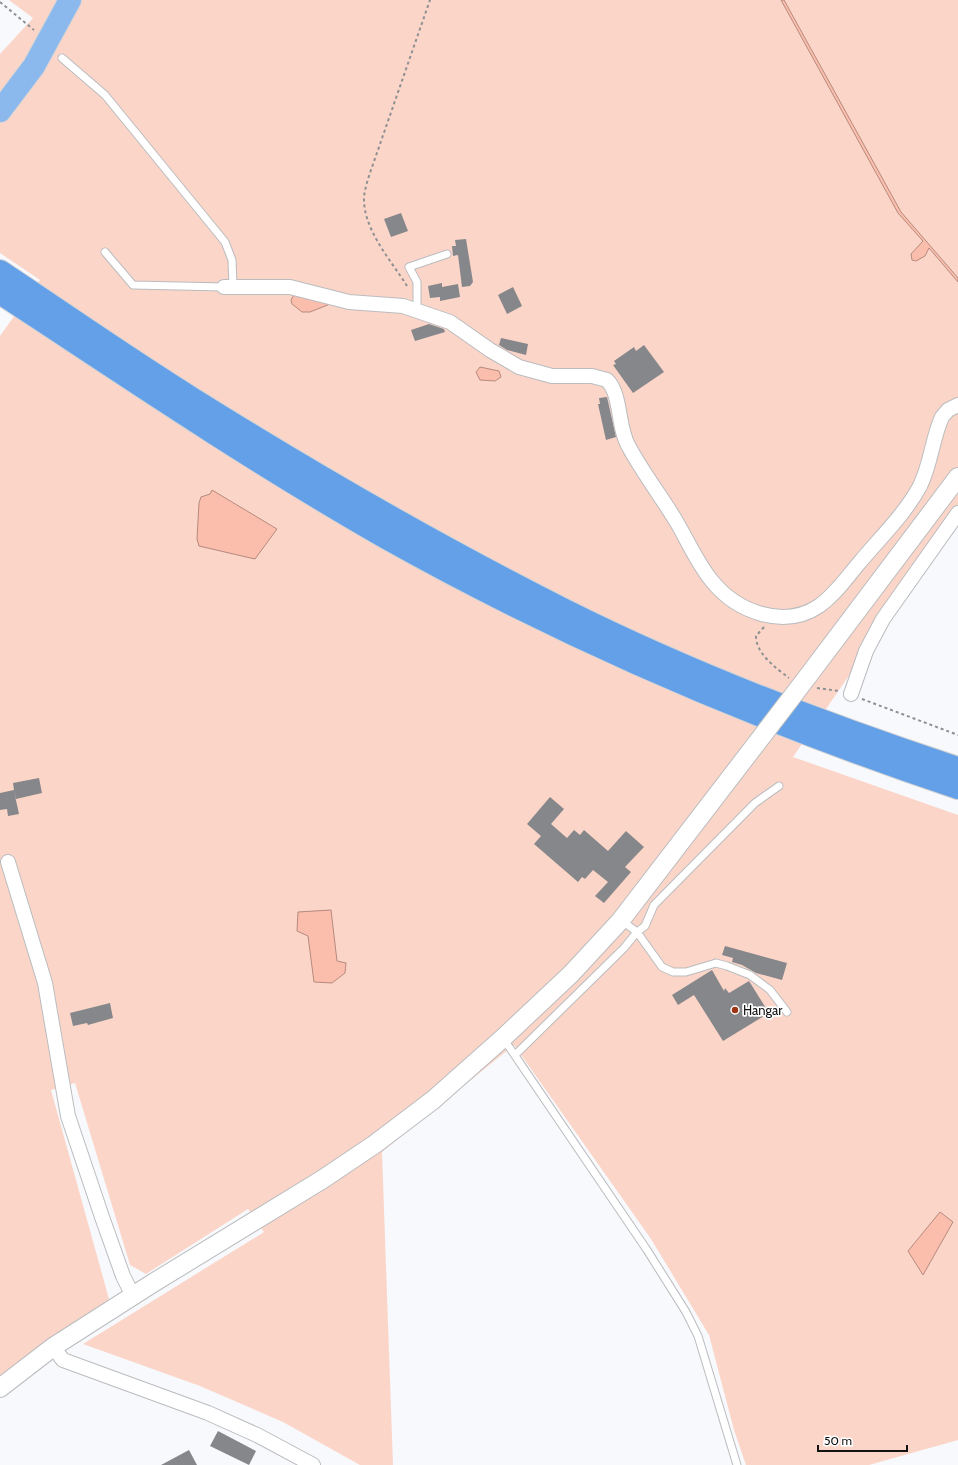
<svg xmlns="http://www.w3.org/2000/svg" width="958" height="1465" font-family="Cabin,sans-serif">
	<rect width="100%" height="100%" fill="#f7f9fc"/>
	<path fill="#fcd5c9" d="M9,0H958V517L793,757L958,815V1440L869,1465H746L734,1430L709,1335L651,1239L514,1045L382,1152L393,1465H360L283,1422L200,1386L83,1344L264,1232L248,1209L146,1274L130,1265L75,1083L51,1090L109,1299L0,1380V336L40,280L0,253V54L33,18Z"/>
	<path fill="#fbbeac" stroke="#b58a7e" d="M781,0H784L901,212L958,278V282L929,248L925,256L916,261L912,260L911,254L923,241L898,213Z
		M294,295L335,302L310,312H302L292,304L291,300Z
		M480,367L499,371L501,377L495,381L480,380L476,372Z
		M212,490L277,529L255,559L199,546L197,539L199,503L201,497L210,494Z
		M331,910L337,961L346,963L345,973L332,983L314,982L308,936L297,931L298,912Z
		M940,1212L953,1222L923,1275L908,1251Z"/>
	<path fill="#86878a" d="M401,213L408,231L391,237L384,219Z
		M466,239L473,282L470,286L462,287L458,255L453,256L452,246H456L455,240Z
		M442,283V287L458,284L460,297L440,301V297L430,298L428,286Z
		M513,287L522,306L507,314L498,295Z
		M429,324L444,329L445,332L415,341L411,330Z
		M501,338L528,344L526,355L507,350L499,345Z
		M644,345L664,372L633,393L613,365L616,364L614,361L634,347L636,351Z
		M607,397L616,437L606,440L598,404H600L599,398Z
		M39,778L42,793L16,799L14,791L19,814L8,816L7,809L0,810V793L14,790L13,783Z
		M550,797L564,809L551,824L567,838L574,830L580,835L584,830L608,851L626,831L644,847L625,867L631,872L604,903L595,896L608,882L593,870L585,879L582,877L578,882L534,844L541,836L527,824Z
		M725,946L787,963L782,980L756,973L742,965L732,962L733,958L722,955Z
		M712,970L724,991L725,988L729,993L749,981L769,1013L723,1041L694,995L678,1005L672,995Z
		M110,1003L113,1018L88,1025L87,1023L73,1026L70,1013Z
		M218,1431L256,1451L249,1465L210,1446Z
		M189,1450L197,1465H161Z"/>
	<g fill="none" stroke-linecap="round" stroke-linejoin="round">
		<defs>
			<path id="service" d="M62,58L105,95L225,242L232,260L233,287
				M105,252L133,285L224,287
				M417,310V282L409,267L447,254
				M621,920L637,932L662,967L673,972H686L716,963L727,966L750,975L770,990L787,1012
				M503,1038L647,1250L686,1312L698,1336L737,1465
				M515,1055L624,948L637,932L645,926L654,905L755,803L779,786"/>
			<path id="minor" d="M224,287H290L349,302L403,306L450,322L490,350L519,367L552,376H592L607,380C622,395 617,427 629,447C643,473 661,496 676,521C688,541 697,563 712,581C736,611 783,630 819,606C836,594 847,577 860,562C880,538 905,514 920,486C931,464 932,439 942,417L948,410L958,405
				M851,694L866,651L883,619L958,513
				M8,862L45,983L68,1116L102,1217L123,1276L133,1296
				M53,1347L63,1360L208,1413L257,1435L313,1465"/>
			<path id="tertiary" d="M808,676L958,477
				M0,1388L53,1347L153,1283L323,1179L375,1144L433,1100L503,1038L571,974L621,920L756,744"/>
			<path id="primary" d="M0,111L34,66L70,0"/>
			<path id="trunk" d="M0,271C65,314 129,359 195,400C315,475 438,546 565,610C691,673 824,724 958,768
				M0,293C127,377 253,462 386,538C568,640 760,722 958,788"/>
		</defs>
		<use href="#service" stroke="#babcbe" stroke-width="9"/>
		<use href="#minor" stroke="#babcbe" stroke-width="16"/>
		<use href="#tertiary" stroke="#babcbe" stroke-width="20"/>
		<use href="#primary" stroke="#d4d4d5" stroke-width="24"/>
		<use href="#trunk" stroke="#d4d4d5" stroke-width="24"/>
		<path stroke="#8e9092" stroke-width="2" stroke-dasharray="3 3" stroke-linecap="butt" d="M0,2L34,30
			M407,286C391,260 363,230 364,197C365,188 368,179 371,170L430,0
			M764,627L756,636C756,654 776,668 789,678
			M817,688L839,691
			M862,699L958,735"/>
		<use href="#service" stroke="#fff" stroke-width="7"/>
		<use href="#minor" stroke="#fff" stroke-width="14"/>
		<use href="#tertiary" stroke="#fff" stroke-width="18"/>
		<use href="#primary" stroke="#8bb8ed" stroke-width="22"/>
		<use href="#trunk" stroke="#64a0e7" stroke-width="22"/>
		<defs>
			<path id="tertiary-bridge" d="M756,744L808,676"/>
		</defs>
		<use href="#tertiary-bridge" stroke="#babcbe" stroke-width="20" stroke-linecap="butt"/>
		<use href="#tertiary-bridge" stroke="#fff" stroke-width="18"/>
	</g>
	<circle fill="#9c3514" stroke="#fff" stroke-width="1.5" cx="735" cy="1010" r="4"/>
	<g text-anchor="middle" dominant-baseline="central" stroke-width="3.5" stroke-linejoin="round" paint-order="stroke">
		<g font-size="13" fill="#121213" stroke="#fff" text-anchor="start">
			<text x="743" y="1010">Hangar</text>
		</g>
	</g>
	<path d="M818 1445v6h89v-6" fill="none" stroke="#121213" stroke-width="2"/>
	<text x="824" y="1445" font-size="12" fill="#121213" stroke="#ffffff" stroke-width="3" paint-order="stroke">50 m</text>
</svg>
